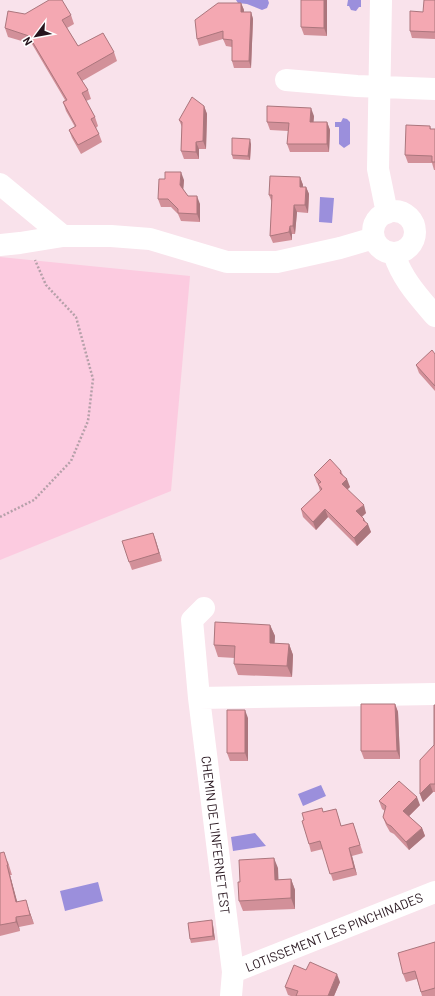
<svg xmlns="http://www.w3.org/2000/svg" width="435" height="996" font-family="Barlow,sans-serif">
	<rect width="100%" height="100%" fill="#f9e2eb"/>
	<path fill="#fccbe0" d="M0,257L190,276L171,491L0,560Z"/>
	<path fill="#9b8fdc" d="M236,0H268L269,3L267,8L262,10L247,4L238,3Z
		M348,0H361V7H359L356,11L351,10L349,6H347Z
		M343,118L347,119L350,122V144L344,148L339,144V127H335V122H341Z
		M320,197L334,198L332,223L319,222Z
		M321,785L326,796L303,806L298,794Z
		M255,833L266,846L233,851L231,837Z
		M98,882L103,901L65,911L60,891Z"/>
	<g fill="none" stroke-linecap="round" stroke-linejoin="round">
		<path stroke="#b5a0a9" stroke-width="2.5" stroke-dasharray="2 2" stroke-linecap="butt" d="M0,517L34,500L71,461L88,421L93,379L76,317L46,285L35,260"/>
		<path stroke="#fff" stroke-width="22" d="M381,0L378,169L387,213
			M286,80L357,86L435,89
			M0,184L63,236
			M373 232a21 21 0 1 1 42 0a21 21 0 1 1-42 0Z
			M0,245L20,243L63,236H111L150,239L227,262H277L340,248L374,238
			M394,254C402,279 418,296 435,316
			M199,698L192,620L204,608
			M233,972L435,892
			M231,996L233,972L199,698L435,694"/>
	</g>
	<path fill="#d29099" d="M435,0V39L412,38L410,31L423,12Z
		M327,1V36L304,35L301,27Z
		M241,3L244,10V12H251L253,19L251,68H234L232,61V47L226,46L223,39L199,46L197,39Z
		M25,14L71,15L74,24L67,28L78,46L114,52L117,61L82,81L88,90L91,99L86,101L95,117L98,126L96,128L99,134L102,142L81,154L72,138L69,130L75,127L66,111L63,102L65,100L32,44L8,37L5,28Z
		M204,106L207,114L206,149H199V159H184L181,151L182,127L179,120Z
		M314,116L313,122H327L330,130L329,152H290L287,144L288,131L270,130L267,122Z
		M430,126L431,129H435V170H434L432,163H408L405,155Z
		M251,144L250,160L233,159L232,155Z
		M300,177L303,185V187H306L309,194L308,213L297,212L295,234H292V240L273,243L270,236L272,203L269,195Z
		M184,180L183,189L188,196L200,204V222L181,221L178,214L171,207H161L158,199Z
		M435,354V391L419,373L416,365Z
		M341,471L343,475L350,487L347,490L366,513L362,517L364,519L371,532L357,546L328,517L316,530L303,517L301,509L320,491L318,484L317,483L314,475Z
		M153,533L162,561L132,570L129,562Z
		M270,625L275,636L274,644H289L293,655L292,677L238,675L234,664L235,658L218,657L214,645Z
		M395,704L398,712L400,759H364L361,751Z
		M435,705V792H433L423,802L420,794L434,745Z
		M248,718V761H230L227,753Z
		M379,801L420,805L409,816L422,828L425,836L409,850L394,834L390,832L386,825L383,817L385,811L382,809Z
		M336,809L341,826L353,823L363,853L352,856L357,875L333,881L323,849L311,852L309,844L323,812Z
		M0,853L8,862L12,875H10L17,902L29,910L34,924L19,927L20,931L0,936Z
		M278,868V880L291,879L295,890V909L243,911L239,901L240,882Z
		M213,925L215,940L191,943L190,939Z
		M435,942V996H422L417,979L406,982L403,974Z
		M340,982L334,996H291L288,995L285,987Z"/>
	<path fill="#ab767d" d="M324,0H327V36L324,28Z
		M241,3L244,10L243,19L241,12Z
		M251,12L253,19L251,68L249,61Z
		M204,106L207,114L206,149L203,141Z
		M311,108L314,116L313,130L310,122Z
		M327,122L330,130L329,152L327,144Z
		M250,139L251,144L250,160L248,156Z
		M196,142L199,149V159L196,152Z
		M181,172L184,180L183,193L180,185Z
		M300,177L303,185L302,194L300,187Z
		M306,187L309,194L308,213L305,205Z
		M197,196L200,204V222L197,214Z
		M294,205L297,212L295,234L293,226Z
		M290,226L292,234V240L289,232Z
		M347,479L350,487L344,492L342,484Z
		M364,505L366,513L359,519L356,511Z
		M325,509L328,517L316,530L313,522Z
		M364,519L366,526L368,524L371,532L357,546L354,538Z
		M153,533L156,541L162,561L159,553Z
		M270,625L275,636L274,655L270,643Z
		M289,644L293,655L292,677L287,666Z
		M395,704L398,712L400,759L397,751Z
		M245,710L248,718V761L245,753Z
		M430,784L433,792L423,802L420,794Z
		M417,797L420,805L406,819L403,811Z
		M422,828L425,836L409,850L406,842Z
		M349,848L352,856L357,875L354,868Z
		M274,858L278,868L279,891L275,880Z
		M7,865L10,875L20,912L16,902Z
		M291,879L295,890V909L291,898Z
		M26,900L29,910L34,924L30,915Z
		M16,917L19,927L20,931L16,922Z
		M212,920L213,925L215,940L213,936Z
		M337,974L340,982L334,996H328Z"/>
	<path fill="#f4a8b2" stroke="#ab767d" d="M49,0H62L71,15L62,20L78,46L103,33L114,52L77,73L88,90L82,93L95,117L91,119L99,134L78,145L69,130L76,126L63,102L67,100L29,36L5,28L8,11L25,14Z
		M301,0H324V28L301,27Z
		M424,0H435V32L410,31V11L423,12Z
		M218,3H241V12H251L249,61H232V40L223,39V31L197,39L195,20Z
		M192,97L204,106L203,141L196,142V152L181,151L182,122L179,120Z
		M267,106L311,108L310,122H327V144H287L289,123L267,122Z
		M406,125L430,126V129H435V162H432V156L405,155Z
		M232,138L250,139L248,156L232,155Z
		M165,172H181L180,185L188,196H197V214L178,213V209L168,199H158L159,179H165Z
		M270,176L300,177V187H306L305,205H294L293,226H290L289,232L270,236L272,195H269Z
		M432,350L435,354V386L416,365Z
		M330,459L341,471L340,473L347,479L342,484L364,505L356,511L364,519L363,520L368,524L354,538L325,509L313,522L301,509L322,489L318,484L321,482L314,475Z
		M153,533L159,553L129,562L122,541Z
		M215,622L270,625V643L289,644L287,666L234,664L235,646L214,645Z
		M361,704H395L397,751H361Z
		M434,705H435V784H430L420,794V760L434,745Z
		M227,710H245V753H227Z
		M399,781L417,797L403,811L422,828L406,842L391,826L387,824L383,817L386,806L379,801Z
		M322,808L323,812L336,809L341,826L353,823L360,845L349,848L354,868L330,874L320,841L309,844L302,821L304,820L302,813Z
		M4,852L8,865H7L16,902L26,900L30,915L16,917V922L0,925V853Z
		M274,858L275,880L291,879V898L239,901L238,882H240L239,860Z
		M212,920L213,936L190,939L188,923Z
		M435,942V988L421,992L415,971L403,974L398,953Z
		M310,962L337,974L328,996H296L298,991L285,987L294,965L306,970Z"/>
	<g text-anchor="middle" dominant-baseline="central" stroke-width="3" stroke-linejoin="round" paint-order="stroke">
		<g font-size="13" fill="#26141d" stroke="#fff">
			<text transform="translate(216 835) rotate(83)">CHEMIN DE L'INFERNET EST</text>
			<text transform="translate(334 932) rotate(-22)">LOTISSEMENT LES PINCHINADES</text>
		</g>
	</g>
	<g transform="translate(36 36) rotate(238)" stroke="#ffffff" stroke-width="3" paint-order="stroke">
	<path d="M0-3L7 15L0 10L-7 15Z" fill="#26141d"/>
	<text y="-6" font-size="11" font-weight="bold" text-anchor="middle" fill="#26141d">N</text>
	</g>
</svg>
